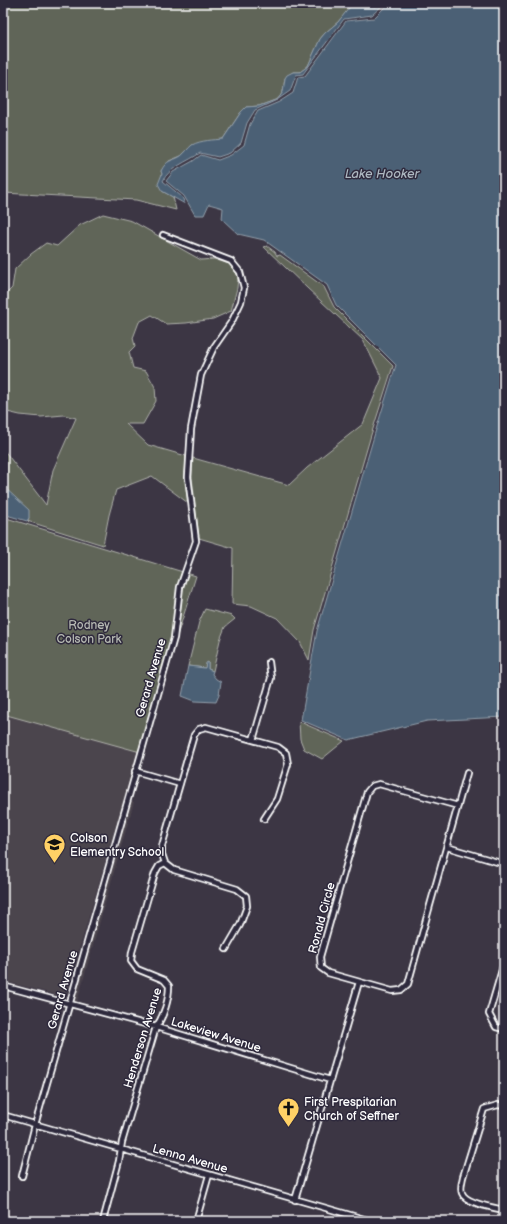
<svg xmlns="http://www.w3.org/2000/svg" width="507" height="1224" font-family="'Balsamiq Sans',sans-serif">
	<rect width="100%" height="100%" fill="#3c3644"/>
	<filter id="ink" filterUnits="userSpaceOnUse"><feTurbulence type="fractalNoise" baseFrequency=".025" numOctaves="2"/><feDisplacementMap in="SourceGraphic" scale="8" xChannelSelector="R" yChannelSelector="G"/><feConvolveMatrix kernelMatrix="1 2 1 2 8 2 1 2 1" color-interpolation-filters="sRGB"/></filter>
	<g filter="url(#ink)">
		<path fill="#4c444d" d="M3,714L139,749L65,997L3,981Z
			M130,801L134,802L77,1002L74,1001Z"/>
		<path fill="#606558" stroke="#b0b2ac" d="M3,3H354L338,22L325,33L320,39L308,66L300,72H293L285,78L283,92L278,99L259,106L246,107L241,112L223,139L192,145L181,156L169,161L161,171L162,173V191L173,197L176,210L136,200L3,193Z
			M103,214L132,221L201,260L214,259L229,264L237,274L238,278L237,288L231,311L213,319L186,323L166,324L152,315L139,322L133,338L135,346L129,352L133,368L146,371L155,387L156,401L143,424H126L148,445L186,456L185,477L188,503L152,476L116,490L109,515L103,545L27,521L29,518L3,486V449L46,505L53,470L76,418L64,415L41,417L20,415L3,411V297L12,288L15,269L31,254L46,243L57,246L80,225Z
			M267,246L275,252L277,256L280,255L324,287L334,307L393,366L371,435L314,630L309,660L300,642L277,618L251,606L232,604L233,548L199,538L192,477L193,458L289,485L307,468L363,424L382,378L363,340L307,288L264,247Z
			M3,517L196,576L166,671L144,753L3,714Z
			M205,609L232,616L235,619L225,627L220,640L213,671L208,669V662L205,668L188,666L199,622Z
			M299,721L300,722L344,741L322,759L304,749L300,739Z"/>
		<path fill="#4b6175" stroke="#93a0ac" d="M353,3H359L375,7L379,3H385L372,15L344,19L303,74L296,75L290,91L277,100L255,110L247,123L241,143L230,153L218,157L200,153C189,161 168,168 163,181L182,197L185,204L162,191L158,184L162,174L161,171C167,159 171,162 181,156C185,153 188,148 192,145C201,140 214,140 223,139L241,112L246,107L259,106L278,99L283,92L285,78L287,75L293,72H300L308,66L320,39L325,33L338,22Z
			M389,3H504V717L427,721L348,740L301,720L317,631L374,436L396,365L336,305L327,285L264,240L238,234L222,219L223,208L209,204L204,215H195L184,196L166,181L173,172L193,161L201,155L218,160L231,155L244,145L250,124L258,111L279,102L293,93L298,77L305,76L346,21L374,18Z
			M3,486L29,510V518L27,521L3,514Z
			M208,662V669L213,671L212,674L216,679L221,682L219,695L216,702L195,701L182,696L188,666L205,668L206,663Z"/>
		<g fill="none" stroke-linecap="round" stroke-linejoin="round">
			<defs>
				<path id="street" d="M253,740L271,678L269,662
					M135,771L180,784
					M458,806L379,784L372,786L367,792L320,957L321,968L328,973L392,991L401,990L408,984L467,773
					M447,847L504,864
					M226,949L240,925L247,906L246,896L237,889L174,870L165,863L162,854V846L194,735L199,729L206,727L278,747L286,753L288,764L277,799L264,819
					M504,963L489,1014L496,1027L504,1029
					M3,986L156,1027L330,1080
					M504,1106L498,1105L484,1109L463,1177C462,1182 460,1188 462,1193C465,1203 494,1208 504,1210
					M3,1115L371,1221
					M22,1176L35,1125L174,638L180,587L196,541L188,477L191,429L201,375L214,347L232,321L241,302L244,288L240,272L231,261L163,235
					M295,1200L359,982
					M103,1221L119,1161L122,1142L156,1027C164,1016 169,999 169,986L164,980L137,969L131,961L132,952L155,873L159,866L165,863
					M196,1221L209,1175"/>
			</defs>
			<use href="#street" stroke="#fff" stroke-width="8"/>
			<use href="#street" stroke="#2f2a3d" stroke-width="4.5"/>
		</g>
	</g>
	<defs>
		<symbol id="school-pin" viewBox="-11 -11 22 30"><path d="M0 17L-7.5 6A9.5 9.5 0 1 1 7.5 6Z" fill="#ffd166" stroke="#2f2a3d"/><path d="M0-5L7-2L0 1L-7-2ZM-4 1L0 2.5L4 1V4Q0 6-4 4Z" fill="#111"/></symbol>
		<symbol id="church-pin" viewBox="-11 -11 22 30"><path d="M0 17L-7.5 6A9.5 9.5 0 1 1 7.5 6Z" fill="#ffd166" stroke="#2f2a3d"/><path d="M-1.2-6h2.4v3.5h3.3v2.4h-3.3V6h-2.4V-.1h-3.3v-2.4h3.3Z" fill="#111"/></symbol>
	</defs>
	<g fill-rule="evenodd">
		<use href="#school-pin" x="42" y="832" width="25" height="34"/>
		<use href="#church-pin" x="276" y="1096" width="25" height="34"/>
	</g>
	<g text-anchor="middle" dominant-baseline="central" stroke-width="3" stroke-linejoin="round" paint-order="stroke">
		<g font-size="12" fill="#b7bab4" stroke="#2f2a3d">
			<text x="89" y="625">Rodney<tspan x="89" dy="14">Colson Park</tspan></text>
		</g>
		<g font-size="12" fill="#fff" stroke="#2f2a3d">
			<text transform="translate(151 678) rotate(-74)">Gerard Avenue</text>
			<text transform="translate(322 918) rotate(-75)">Ronald Circle</text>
			<text transform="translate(63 990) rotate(-74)">Gerard Avenue</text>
			<text transform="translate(216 1035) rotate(17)">Lakeview Avenue</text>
			<text transform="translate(143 1038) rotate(-73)">Henderson Avenue</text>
			<text transform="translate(190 1159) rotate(16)">Lenna Avenue</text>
		</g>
		<g font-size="12" fill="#fff" stroke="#2f2a3d" text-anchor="start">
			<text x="70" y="838">Colson<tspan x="70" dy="14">Elementry School</tspan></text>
			<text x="304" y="1102">First Prespitarian<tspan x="304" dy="14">Church of Seffner</tspan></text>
		</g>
		<g font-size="13" font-style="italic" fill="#aeb8c1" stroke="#2f2a3d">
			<text x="382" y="174">Lake Hooker</text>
		</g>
	</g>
	<rect width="507" height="1224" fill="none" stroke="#2f2a3d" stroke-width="16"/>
	<rect x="8" y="8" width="491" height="1208" fill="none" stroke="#fff" stroke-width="1.5" filter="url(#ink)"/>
</svg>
